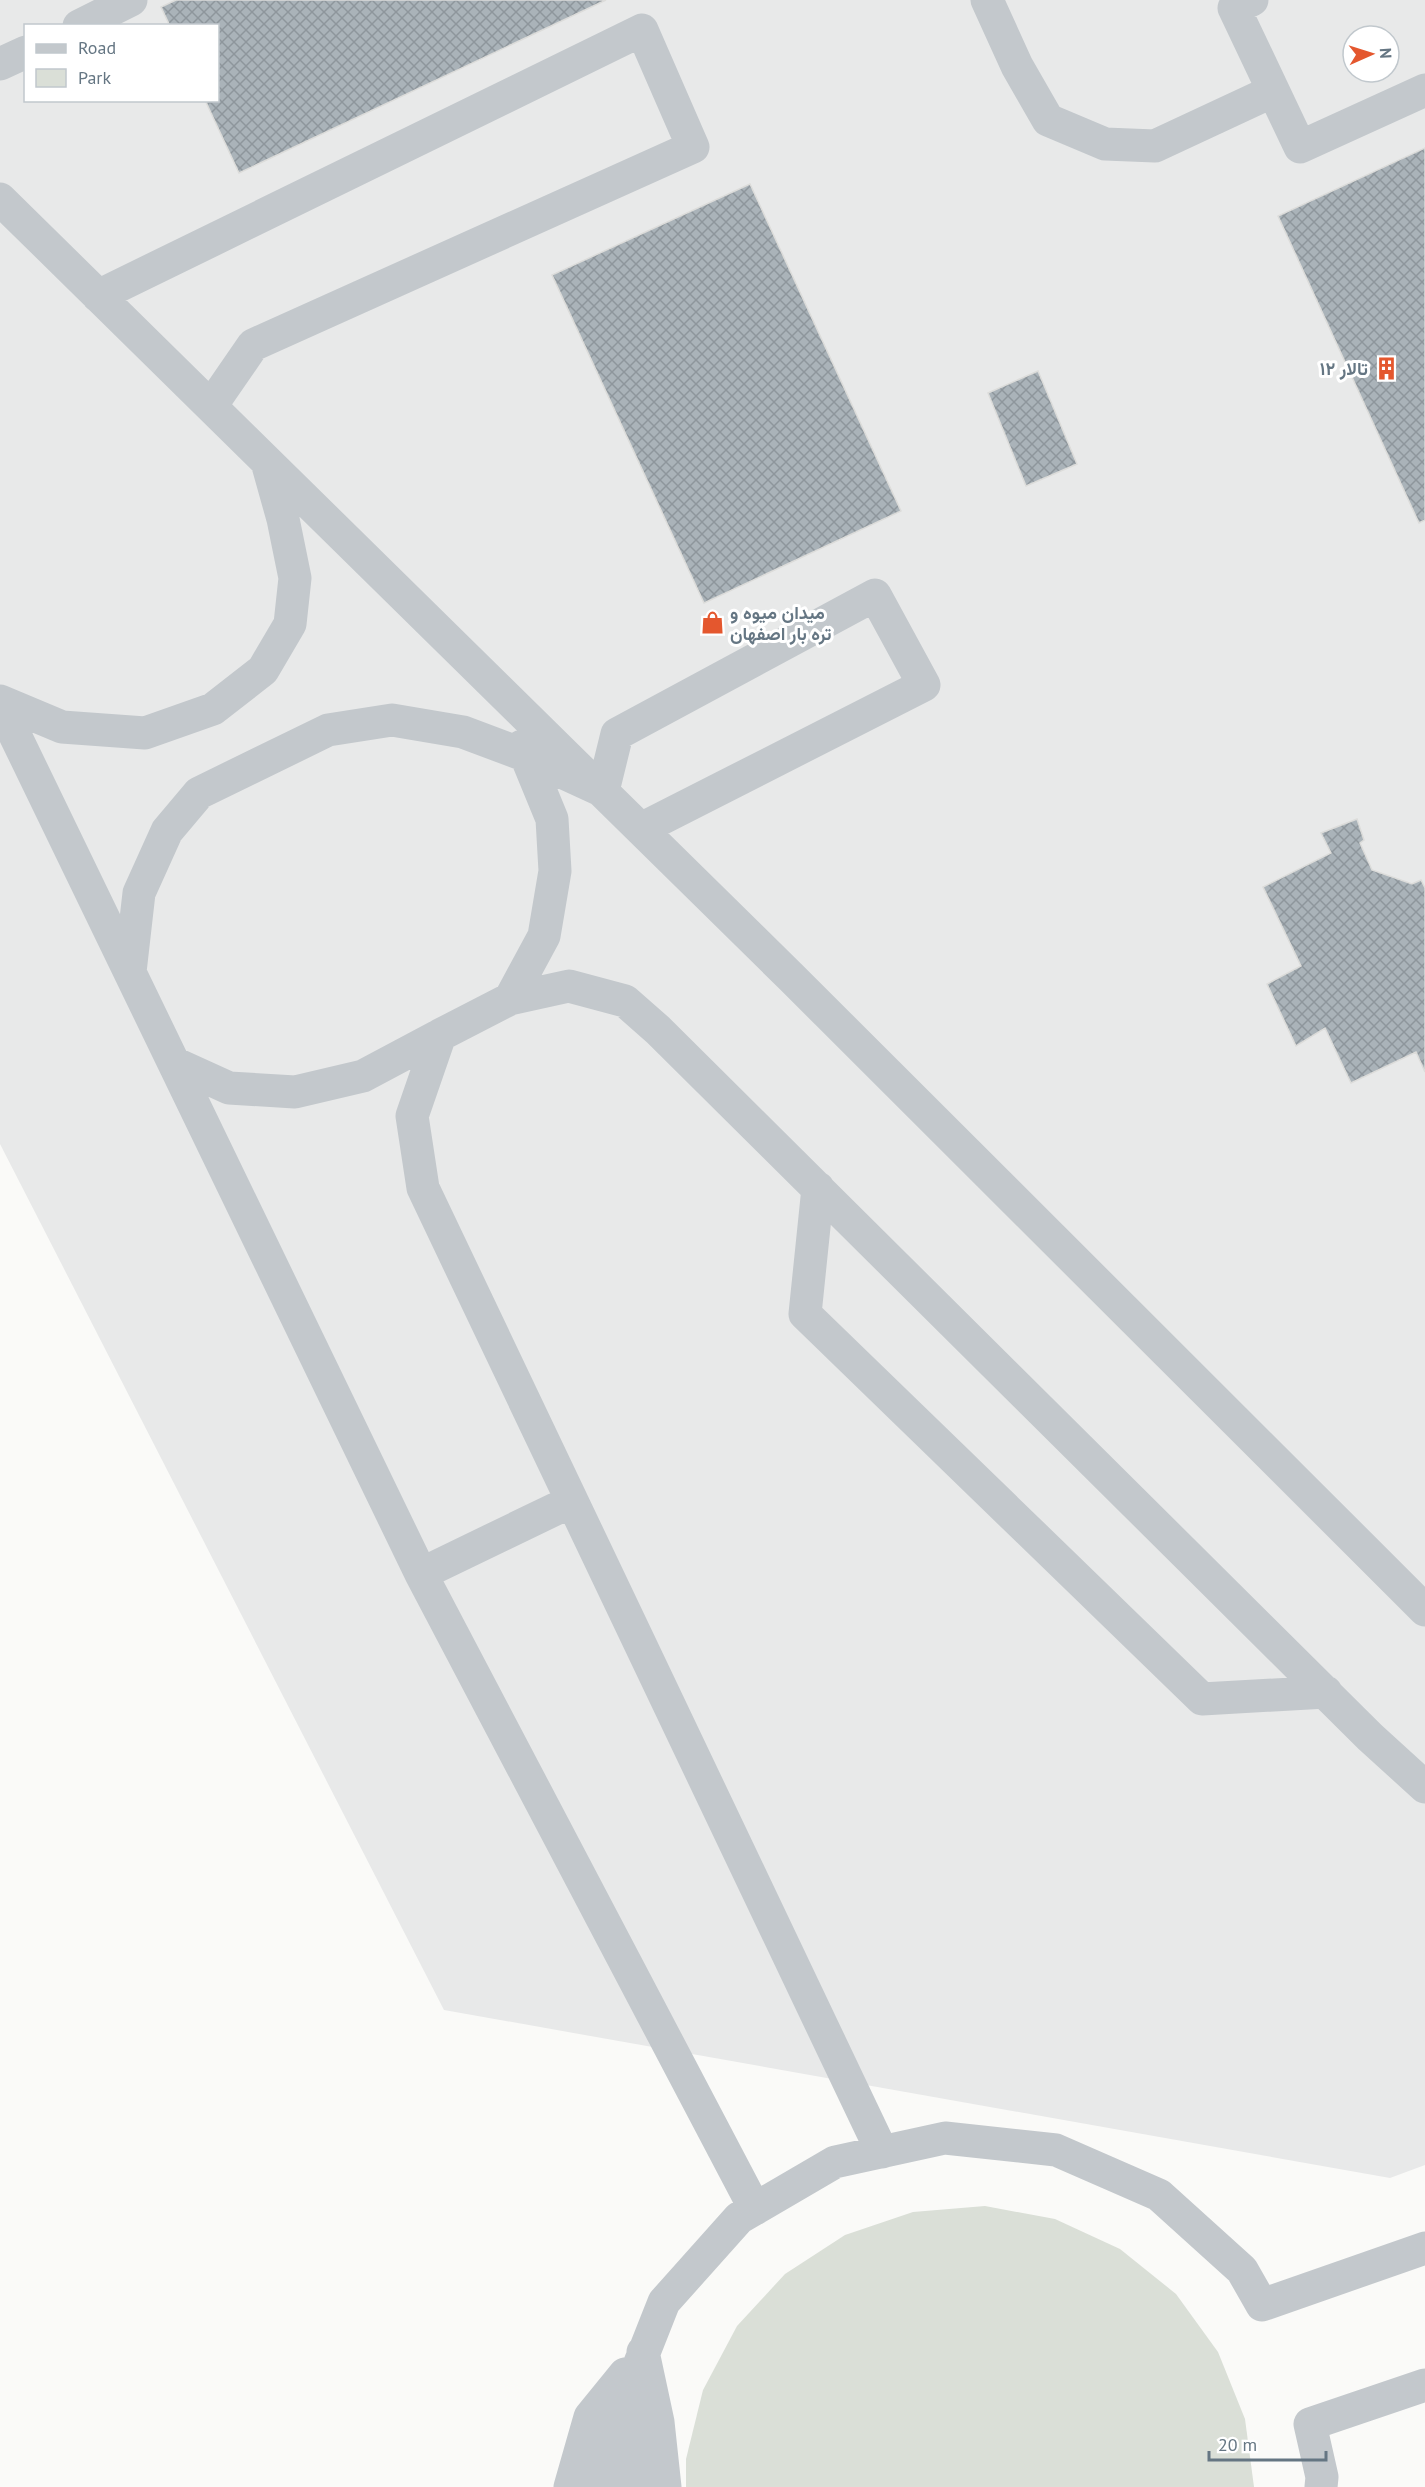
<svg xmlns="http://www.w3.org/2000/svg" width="1425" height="2487" font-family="'PT Sans',Vazirmatn,sans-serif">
	<defs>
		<pattern id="building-cross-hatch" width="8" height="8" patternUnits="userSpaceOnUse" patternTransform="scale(1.5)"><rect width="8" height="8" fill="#aab3b9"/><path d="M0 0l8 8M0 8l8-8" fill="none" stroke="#8e969c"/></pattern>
	</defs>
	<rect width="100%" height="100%" fill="#fafaf8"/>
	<path fill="#e8e9e9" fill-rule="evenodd" d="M0,0H1425V2165L1390,2178L444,2010L0,1144ZM26,26H218V100H26ZM1353,36H1389V72H1353Z"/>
	<path fill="#dadfd7" d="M985,2206L1055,2219L1120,2249L1176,2294L1218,2352L1245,2419L1254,2487H686V2459L703,2390L737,2326L785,2274L845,2235L913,2212Z"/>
	<path fill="url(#building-cross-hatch)" stroke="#dcdcda" stroke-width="1.5" d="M176,0H606L239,173L205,100H218V26H170L161,7Z
		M1425,148V520L1419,523L1278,216Z
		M750,184L901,511L704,603L552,275Z
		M1038,371L1077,464L1026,486L988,393Z
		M1357,819L1364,840L1360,843L1372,870L1412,884L1421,880L1425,888V1072L1416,1052L1351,1083L1325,1028L1296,1046L1267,984L1301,966L1263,887L1331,853L1321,833Z"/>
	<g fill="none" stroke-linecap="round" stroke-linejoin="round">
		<path stroke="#c3c8cc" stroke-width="33" d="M987,0L1017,66L1048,120L1105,144L1155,146L1273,91
			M1252,0L1234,8L1300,147L1425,90
			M79,26L131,0
			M0,64L26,52
			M0,199L792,978L1425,1610
			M98,296L642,30L693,147L253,345L211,406
			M0,701L62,727L145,733L213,709L263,670L290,624L295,578L283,519L267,462
			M0,704L421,1574L755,2209
			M130,972L139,893L167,831L199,793L328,730L392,720L463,732L527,756L603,791L617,734L875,595L924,685L641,829
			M510,999L544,936L555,871L552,819L522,746
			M174,1063L229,1088L295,1092L363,1076L440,1035
			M818,1188L805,1314L1202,1699L1326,1692
			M421,1574L572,1501
			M882,2152L423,1188L412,1116L440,1035L510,999L569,986L625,1001L658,1030L1370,1737L1425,1787
			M643,2352L658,2422L665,2487
			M570,2487L590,2417L625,2374
			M601,2487L611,2436L664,2302L739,2218L835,2162L945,2138L1056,2150L1159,2195L1242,2270L1262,2305L1425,2248
			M633,2487L637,2460L640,2407
			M1321,2487L1322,2477L1310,2424L1425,2385"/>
	</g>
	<defs>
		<symbol id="building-bare" viewBox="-9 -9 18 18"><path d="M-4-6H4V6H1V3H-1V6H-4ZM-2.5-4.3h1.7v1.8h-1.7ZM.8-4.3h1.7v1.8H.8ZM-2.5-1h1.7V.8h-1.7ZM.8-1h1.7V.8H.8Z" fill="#e4572e" stroke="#fff" stroke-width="2.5" paint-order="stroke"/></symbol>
		<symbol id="shop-bare" viewBox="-9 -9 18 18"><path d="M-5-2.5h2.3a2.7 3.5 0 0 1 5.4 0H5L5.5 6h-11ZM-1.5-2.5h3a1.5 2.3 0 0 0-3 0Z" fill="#e4572e" stroke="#fff" stroke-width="2.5" paint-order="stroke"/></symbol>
	</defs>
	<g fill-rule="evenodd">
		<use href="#building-bare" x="1370" y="352" width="33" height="33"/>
		<use href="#shop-bare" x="696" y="606" width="33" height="33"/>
	</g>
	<g text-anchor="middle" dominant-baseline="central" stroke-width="6" stroke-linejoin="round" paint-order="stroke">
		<g font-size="18" font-weight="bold" fill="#657683" stroke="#fff" text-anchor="end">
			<text x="1368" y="368">تالار ۱۲</text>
			<text x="730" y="612" text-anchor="start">میدان میوه و<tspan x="730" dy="21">تره بار اصفهان</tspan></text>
		</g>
	</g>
	<rect x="24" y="24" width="195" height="78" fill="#ffffff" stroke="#c1c8cd" stroke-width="1.5"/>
	<rect x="36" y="44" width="30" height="9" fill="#c3c8cc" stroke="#c1c8cd" stroke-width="1.5"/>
	<text x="78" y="54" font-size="18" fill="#657683">Road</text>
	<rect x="36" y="69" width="30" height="18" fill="#dadfd7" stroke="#c1c8cd" stroke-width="1.5"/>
	<text x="78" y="84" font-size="18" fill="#657683">Park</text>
	<g transform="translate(1371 54) rotate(87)"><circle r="28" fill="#ffffff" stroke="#c1c8cd" stroke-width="1.5"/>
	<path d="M0-4.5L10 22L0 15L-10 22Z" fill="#e4572e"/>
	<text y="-9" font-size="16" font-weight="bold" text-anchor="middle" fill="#657683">N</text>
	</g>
	<path d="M1209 2451v9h117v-9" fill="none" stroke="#657683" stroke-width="3"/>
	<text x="1218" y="2451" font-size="18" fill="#657683" stroke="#ffffff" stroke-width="4.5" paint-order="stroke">20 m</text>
</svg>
